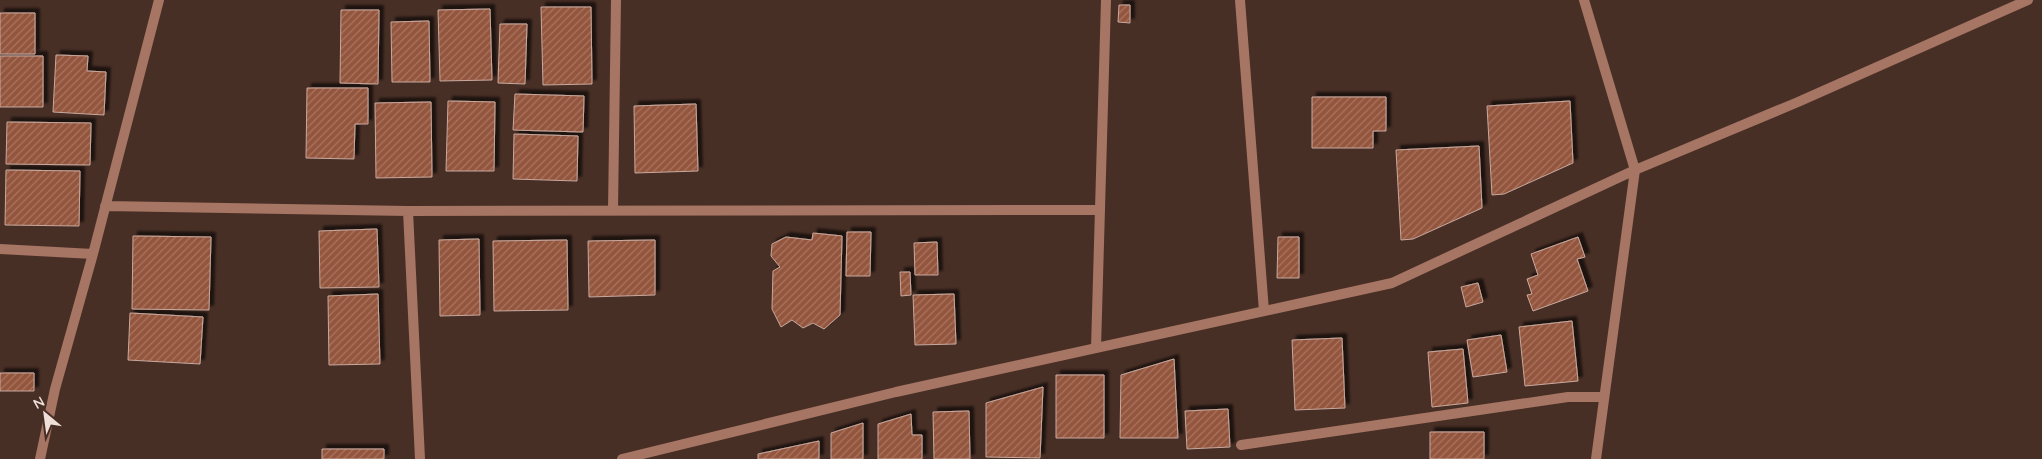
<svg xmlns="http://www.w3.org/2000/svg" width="2042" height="459" font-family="Quicksand,sans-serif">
	<defs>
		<pattern id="building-hatch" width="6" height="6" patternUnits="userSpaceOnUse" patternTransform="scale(1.25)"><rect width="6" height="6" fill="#94553e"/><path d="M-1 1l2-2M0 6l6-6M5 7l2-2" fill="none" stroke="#a87562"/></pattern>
		<filter id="shadow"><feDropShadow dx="4.5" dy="-4.5" stdDeviation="1" flood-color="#0009"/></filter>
	</defs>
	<rect width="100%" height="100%" fill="#482f26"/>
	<path fill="url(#building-hatch)" stroke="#c8a99e" filter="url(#shadow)" d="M1119,5H1130V23L1118,22Z
		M541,7H591L592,84L543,85Z
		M490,9L492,80L440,81L438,10Z
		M341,10H379L378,84L340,83Z
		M0,13H35V54H0Z
		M429,21L430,82H392L391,22Z
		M500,24H527L525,84L498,83Z
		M56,55L88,56L87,71L106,72L104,115L53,112Z
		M0,56H43V107H0Z
		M307,88H368V124H355L354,159L306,158Z
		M515,94L584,96L583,132L513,130Z
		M1312,97H1386V131H1373V148H1312Z
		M448,101L495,102L494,171H446Z
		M1570,101L1573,163L1504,194L1492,195L1487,106Z
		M431,102L432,177L376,178L375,103Z
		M696,104L698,171L635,173L634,106Z
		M7,122L91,123L90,165L6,164Z
		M514,134L578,136L577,181L513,179Z
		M1479,146L1482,208L1413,239L1401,240L1396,150Z
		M6,170L80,171L79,226L5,225Z
		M377,229L379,287L320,288L319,231Z
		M847,232H871L870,276H846Z
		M813,233L842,236L840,315L824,329L813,323L803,328L792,320L781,327L772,309L773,271L780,267L771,256L772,244L786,237L812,240Z
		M133,236L211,237L209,310L132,309Z
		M1278,237H1299V278H1277Z
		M1578,237L1585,257L1577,259L1588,291L1533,311L1527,295L1532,294L1527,279L1538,275L1531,254Z
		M479,239L480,315L440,316L439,240Z
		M567,240L568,310L494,311L493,241Z
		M655,240V295L589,297L588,241Z
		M937,242L938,275H915L914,243Z
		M900,272H910L911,295L901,296Z
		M1478,283L1483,302L1466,307L1461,287Z
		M378,294L380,364L329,365L328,296Z
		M954,294L956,344L915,345L913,295Z
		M130,313L203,317L200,364L128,360Z
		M1572,321L1578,381L1525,386L1519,327Z
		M1501,335L1507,372L1473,377L1467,340Z
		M1342,338L1345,408L1295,410L1292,340Z
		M1463,349L1468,403L1432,407L1428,352Z
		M1174,359L1178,438H1120L1121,375Z
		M0,373H34V391H0Z
		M1056,375H1104V438H1056Z
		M1043,387L1040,458L986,457V403Z
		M1228,409L1230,447L1187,449L1185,411Z
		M969,411L970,459H934L933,412Z
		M911,414L912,435H922V459H878V424Z
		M863,423V459H831V433Z
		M1430,432H1484V459H1430Z
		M819,441V459H758V454Z
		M322,449H384V459H322Z"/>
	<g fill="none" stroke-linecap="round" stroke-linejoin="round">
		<path stroke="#a67563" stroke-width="10" d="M613,210L616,0
			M1241,445L1568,397H1604"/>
		<path stroke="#a67563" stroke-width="10" d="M1240,0L1264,311
			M1584,0L1635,170L1596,459
			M105,206L408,211L1099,210
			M408,211L420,459
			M0,249L93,254
			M1096,348L1106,0
			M40,459L55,389L93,254L159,0
			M622,459L896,392L1392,283L1635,170L1798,102L2028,0"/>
	</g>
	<g transform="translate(45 414) rotate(331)" stroke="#482f26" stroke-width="4" paint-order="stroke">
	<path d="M0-4L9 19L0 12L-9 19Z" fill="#efdfd9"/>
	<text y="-8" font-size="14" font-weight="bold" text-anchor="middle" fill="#efdfd9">N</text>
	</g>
</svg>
